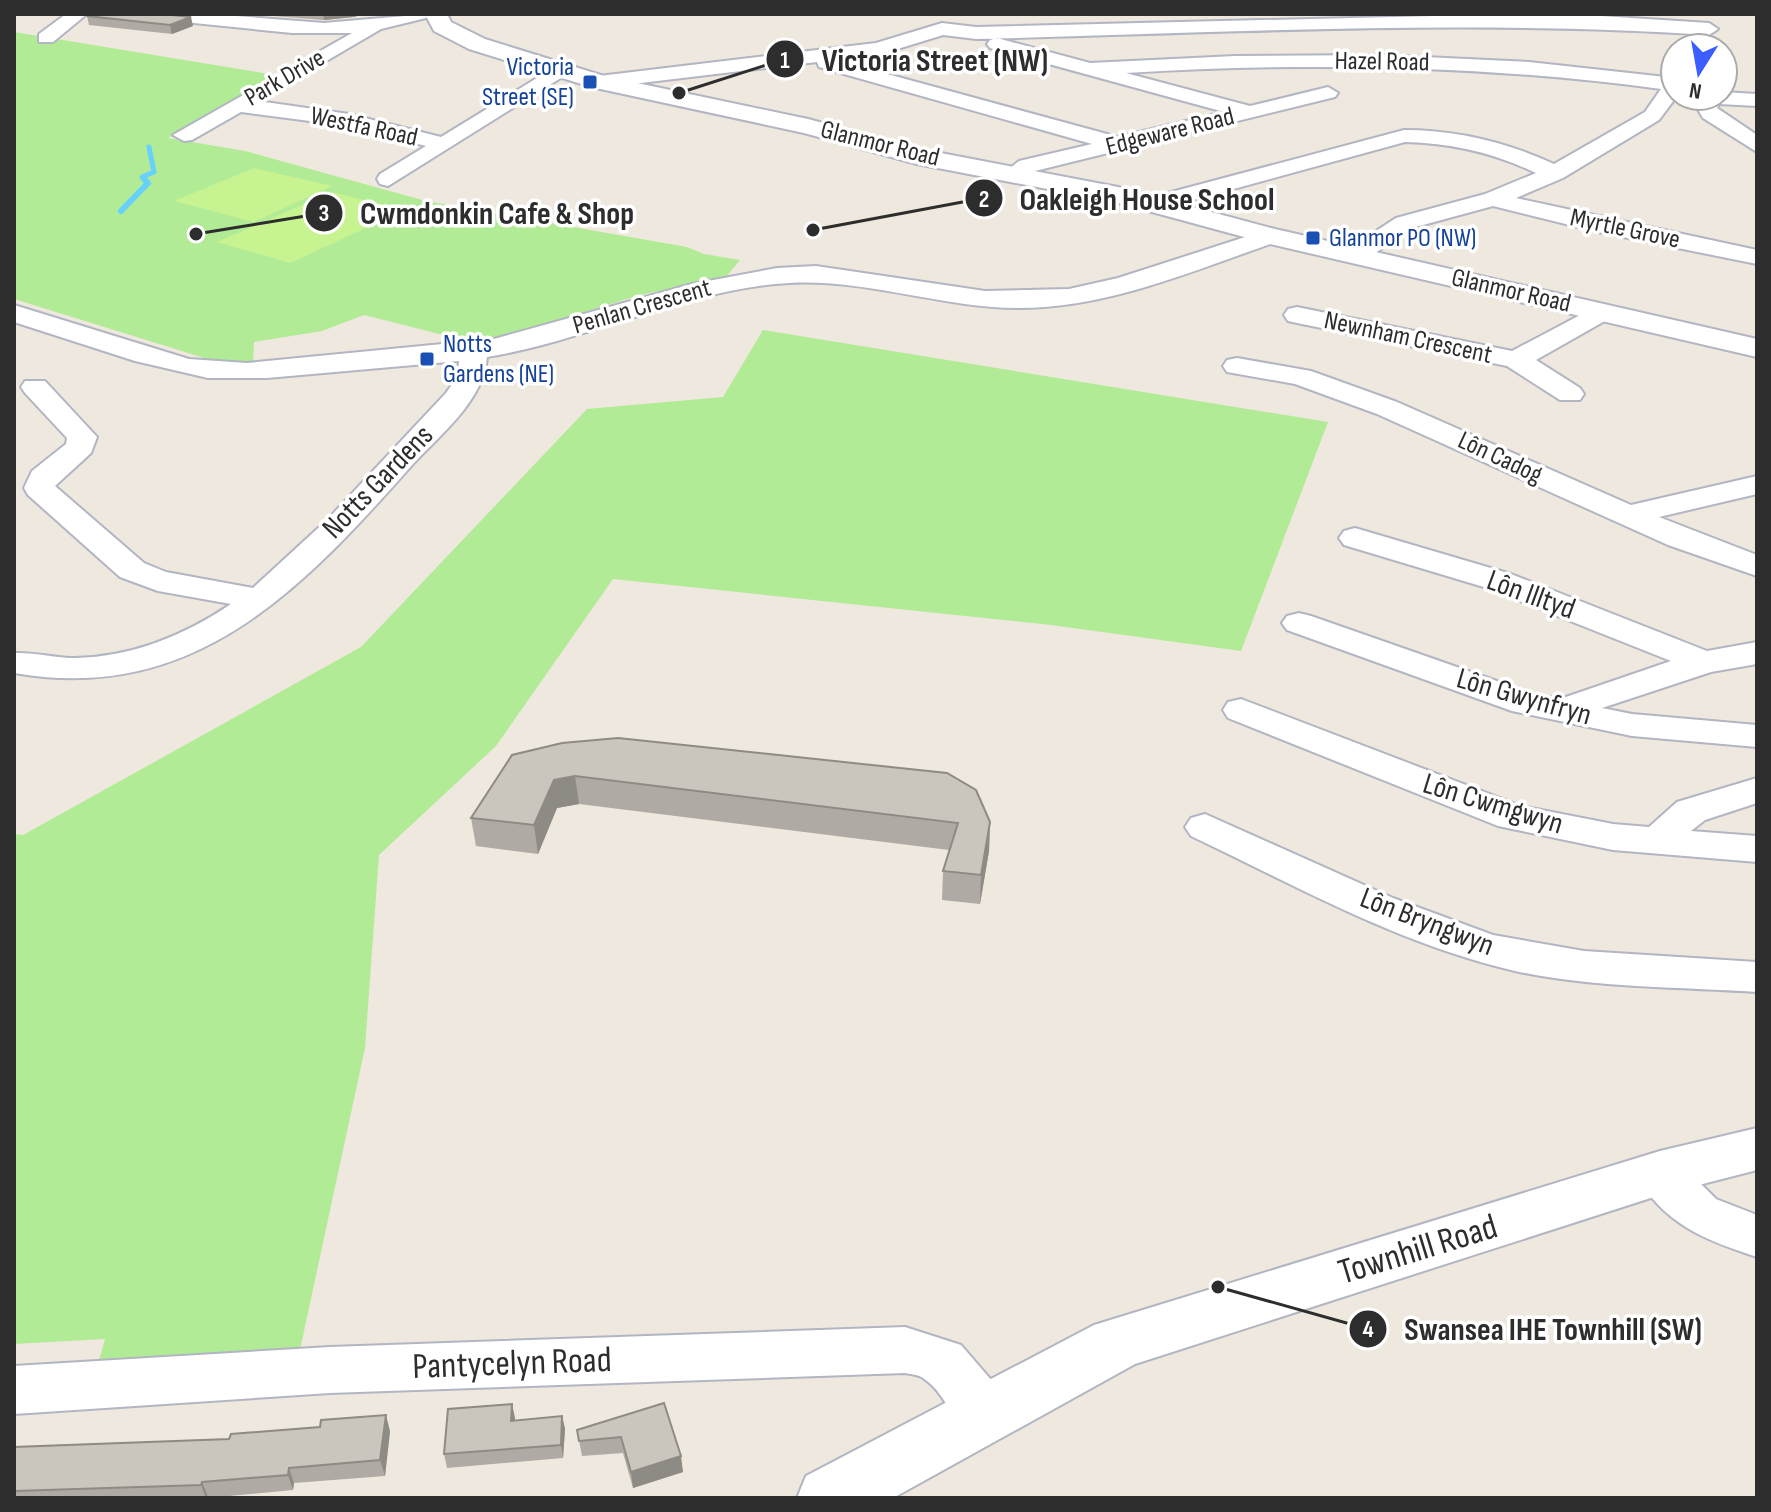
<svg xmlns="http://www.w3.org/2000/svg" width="1771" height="1512" font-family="'Sofia Sans Condensed',sans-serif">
	<rect width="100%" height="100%" fill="#efe8de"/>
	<path fill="#b2eb96" d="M14,32L282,76L168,138L245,151L426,201L687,247L704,254L740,260L726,277L640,295L502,337L457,344L455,338L364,315L322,331L254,342L253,362L227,365L14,299Z
		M763,330L1328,422L1241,651L1051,625L613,579L496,746L379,855L365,1048L298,1359L96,1371L105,1339L14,1344V834L23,835L361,647L587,409L723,397Z"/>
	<path fill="#c8f391" d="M254,168L332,186L254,222L174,201Z
		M332,192L405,210L290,263L217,242Z"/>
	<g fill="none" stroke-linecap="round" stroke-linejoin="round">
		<path stroke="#68d1fb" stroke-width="5" d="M146,181L142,177L154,172L149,147"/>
		<path stroke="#68d1fb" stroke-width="6" d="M121,211L148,183L144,179"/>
		<defs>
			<path id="minor" d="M66,14H87L53,42H39V34Z
				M155,14H211L324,23L428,14L426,18L381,29L258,101L349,114L441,137L555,67L562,65L572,71L388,186L380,184L377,179L380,174L426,146L348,126L241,112L192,140L184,141L173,135L352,33H292L164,20Z
				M1474,15H1586L1709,23L1718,29L1709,35C1465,19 1220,33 976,39L943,35L878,55L836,60L1118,137L1224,112L990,48L987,44L990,40L997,38L1090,63L1235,56L1382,55L1529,62L1675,78L1677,96L1659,120L1563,178L1516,198L1757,250V264L1598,232L1493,206L1412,228L1365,260H1347L1344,255L1347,250L1396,218L1485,194L1536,173C1494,153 1452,143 1405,142L1153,211L1141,204L1145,199L1404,130C1457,130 1506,142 1554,164L1645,112L1661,89C1483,65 1305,62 1126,73L1250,106L1328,87L1338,93L1335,97L1035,171L1014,181L1003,174L1019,161L1092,144L819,67L817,62L599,88L589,82L599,76L876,43L942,23L976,27Z
				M1723,92L1757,94V106L1719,104L1717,108L1757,135V152L1703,118L1697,108L1699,103L1684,100L1681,96H1723Z
				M1270,229L1279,231L1282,236L1279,241C1194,270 1107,309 1016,308C935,307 855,275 775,284C676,294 585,341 487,357C484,400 441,434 413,464C304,587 195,705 14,673V653C34,652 55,658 75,658C132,657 185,635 231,604L158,591L120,577L28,495L24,488L32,471L66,444L67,438L25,393L21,387L25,381H45L97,437L91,453L55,486L144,563L166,572L253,588L328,519L446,393L458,376L459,361L267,378H208L135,361L14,322V305L189,359L247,363L494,339L692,284L777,268L816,266L985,291L1069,289L1118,278Z
				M1601,304L1610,306L1614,312L1610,318L1536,360L1580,388L1584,394L1580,400H1560L1507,366L1297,323L1288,321L1284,315L1288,309L1297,307L1512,351Z
				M1237,358L1311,371L1397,402L1631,505L1757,476V494L1659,517L1757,555V576L1668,545L1377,414L1295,384L1227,372L1223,366L1227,360Z
				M1355,528L1511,574L1707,651L1757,642V664L1711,672L1602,708L1632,714L1757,725V747L1632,736L1512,711L1287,630L1282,623L1287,616L1299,613L1311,616L1534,694L1560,699L1671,661L1487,588L1344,545L1339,538L1344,531Z
				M1241,699L1521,806L1613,824L1649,827L1677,802L1757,778V803L1705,820L1691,831L1757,836V862L1613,850L1498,826L1228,718L1223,710L1228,702Z
				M1205,814L1393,898L1493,935L1584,951L1757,962V992C1677,987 1594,988 1515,971C1401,945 1296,886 1191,836L1185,827L1191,818Z
				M1660,1154L1677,1160L1716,1199L1757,1215V1257C1705,1240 1663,1224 1635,1173L1643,1160Z
				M905,1327L961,1345L1005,1396L1013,1413L1005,1430C951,1450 957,1400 923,1378C919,1375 910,1374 905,1373L330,1393L14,1414V1366L330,1347Z"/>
			<path id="tertiary" d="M425,14H447L451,22L485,39L604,76L808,119L920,149L1118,187L1275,229L1757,339V357L1270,244L1115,202L917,164L804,133L591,87L469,49L434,31Z
				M1757,1128V1170L1660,1195L1135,1364L893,1498H797L806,1476L1094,1325L1660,1151Z"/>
		</defs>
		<use href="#minor" stroke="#b2b5c2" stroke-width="4"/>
		<use href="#tertiary" stroke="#b2b5c2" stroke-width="4"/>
		<use href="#minor" fill="#fff" fill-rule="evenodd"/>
		<use href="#tertiary" fill="#fff" fill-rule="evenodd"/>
	</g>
	<path fill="#afaaa3" d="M249,14H364L354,17L324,20Z
		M87,16L193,26L172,34L89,25Z
		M512,755L990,822L989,851L980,904L942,900L943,871L949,850L579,804L557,808L538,854L476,846L471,818Z
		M664,1403L683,1472L633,1488L623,1453L582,1456L577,1430Z
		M512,1404L515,1421L562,1416L565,1429L563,1458L447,1468L444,1454Z
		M390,1431L385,1476L294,1483L293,1490L208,1498H14V1447L229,1439Z"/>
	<path fill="#8e8b84" d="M323,14H364L354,17L324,20Z
		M191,17L193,26L172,34L170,25Z
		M575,776L579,804L557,808L538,854L534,825L554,780Z
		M990,822L989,851L980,904L981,875Z
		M512,1404L515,1418L514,1435L511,1421Z
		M386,1415L390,1431L385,1476L380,1460Z
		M562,1416L565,1429L563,1458L561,1445Z
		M681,1456L683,1472L633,1488L631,1472Z
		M289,1468L294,1483L293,1490L288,1475Z
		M202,1482L208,1497V1498H206L201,1485Z"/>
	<path fill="#cbc6bd" stroke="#8e8b84" stroke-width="2" d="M92,14H162L191,17L170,25L87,16Z
		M618,738L947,773L976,790L990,822L981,875L943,871L958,823L575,776L554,780L534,825L471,818L512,755L562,743Z
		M664,1403L681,1456L631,1472L621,1437L579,1441L577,1430Z
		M512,1404L511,1421L562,1416L561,1445L444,1454L448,1409Z
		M386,1415L380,1460L289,1468L288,1475L202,1482L201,1485L14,1491V1447L229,1439L231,1434L320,1427L321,1420Z"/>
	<g fill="#1a4fb4" stroke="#fff" stroke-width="3">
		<rect x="582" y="74" width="16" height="16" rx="4"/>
		<rect x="1305" y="230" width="16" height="16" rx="4"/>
		<rect x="419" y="351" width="16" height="16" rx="4"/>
	</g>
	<g text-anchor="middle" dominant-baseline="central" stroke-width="7" stroke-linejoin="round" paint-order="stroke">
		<g font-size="26" fill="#2d2d2d" stroke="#fff">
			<text transform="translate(1382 62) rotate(1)">Hazel Road</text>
			<text transform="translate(285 78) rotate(-30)">Park Drive</text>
			<text transform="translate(364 127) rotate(12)">Westfa Road</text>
			<text transform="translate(1170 132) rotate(-14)">Edgeware Road</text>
			<text transform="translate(880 144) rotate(14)">Glanmor Road</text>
			<text transform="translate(1625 229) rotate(12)">Myrtle Grove</text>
			<text transform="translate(1511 291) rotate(13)">Glanmor Road</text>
			<text transform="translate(642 307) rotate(-16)">Penlan Crescent</text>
			<text transform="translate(1408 338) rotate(12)">Newnham Crescent</text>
			<text transform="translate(1500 458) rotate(25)">Lôn Cadog</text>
		</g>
		<g font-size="26" fill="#164399" stroke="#fff" text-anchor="start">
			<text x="574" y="67" text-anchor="end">Victoria<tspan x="574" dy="30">Street (SE)</tspan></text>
			<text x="1329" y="238">Glanmor PO (NW)</text>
			<text x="443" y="344">Notts<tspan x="443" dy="30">Gardens (NE)</tspan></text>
		</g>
		<g font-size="30" fill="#2d2d2d" stroke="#fff">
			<text transform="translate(378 482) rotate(-46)">Notts Gardens</text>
			<text transform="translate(1531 595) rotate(20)">Lôn Illtyd</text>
			<text transform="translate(1524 697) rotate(16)">Lôn Gwynfryn</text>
			<text transform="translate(1493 804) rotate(17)">Lôn Cwmgwyn</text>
			<text transform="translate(1427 922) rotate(21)">Lôn Bryngwyn</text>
		</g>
		<g font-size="36" fill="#2d2d2d" stroke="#fff">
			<text transform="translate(1418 1250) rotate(-17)">Townhill Road</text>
			<text transform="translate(512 1364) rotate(-2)">Pantycelyn Road</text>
		</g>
	</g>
	<path fill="none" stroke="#2d2d2d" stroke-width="3" d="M679 93L785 59M813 230L984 198M196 234L324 213M1218 1287L1368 1329"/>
	<g fill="#2d2d2d" stroke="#fff" stroke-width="3">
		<circle cx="679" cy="93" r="8"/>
		<circle cx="813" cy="230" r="8"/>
		<circle cx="196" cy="234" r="8"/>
		<circle cx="1218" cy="1287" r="8"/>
		<circle cx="785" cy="59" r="20"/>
		<circle cx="984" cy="198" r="20"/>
		<circle cx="324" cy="213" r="20"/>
		<circle cx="1368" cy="1329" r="20"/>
	</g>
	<g font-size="24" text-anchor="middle" font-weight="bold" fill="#fff">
		<text x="785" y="68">1</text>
		<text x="984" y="207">2</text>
		<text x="324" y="221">3</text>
		<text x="1368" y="1337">4</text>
	</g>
	<g font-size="32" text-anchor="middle" font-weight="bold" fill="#2d2d2d" stroke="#fff" stroke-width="7" stroke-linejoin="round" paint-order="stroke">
		<text x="935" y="71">Victoria Street (NW)</text>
		<text x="1147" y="210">Oakleigh House School</text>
		<text x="497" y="224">Cwmdonkin Cafe &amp; Shop</text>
		<text x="1553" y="1340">Swansea IHE Townhill (SW)</text>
	</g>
	<rect width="1771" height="1512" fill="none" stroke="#2d2d2d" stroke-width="32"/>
	<g transform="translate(1699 72) rotate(191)"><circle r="38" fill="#ffffff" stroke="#ababab" stroke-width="2"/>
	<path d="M0-6L14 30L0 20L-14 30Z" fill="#3c5dff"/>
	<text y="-12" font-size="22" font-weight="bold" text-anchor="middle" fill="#2d2d2d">N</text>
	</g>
</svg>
